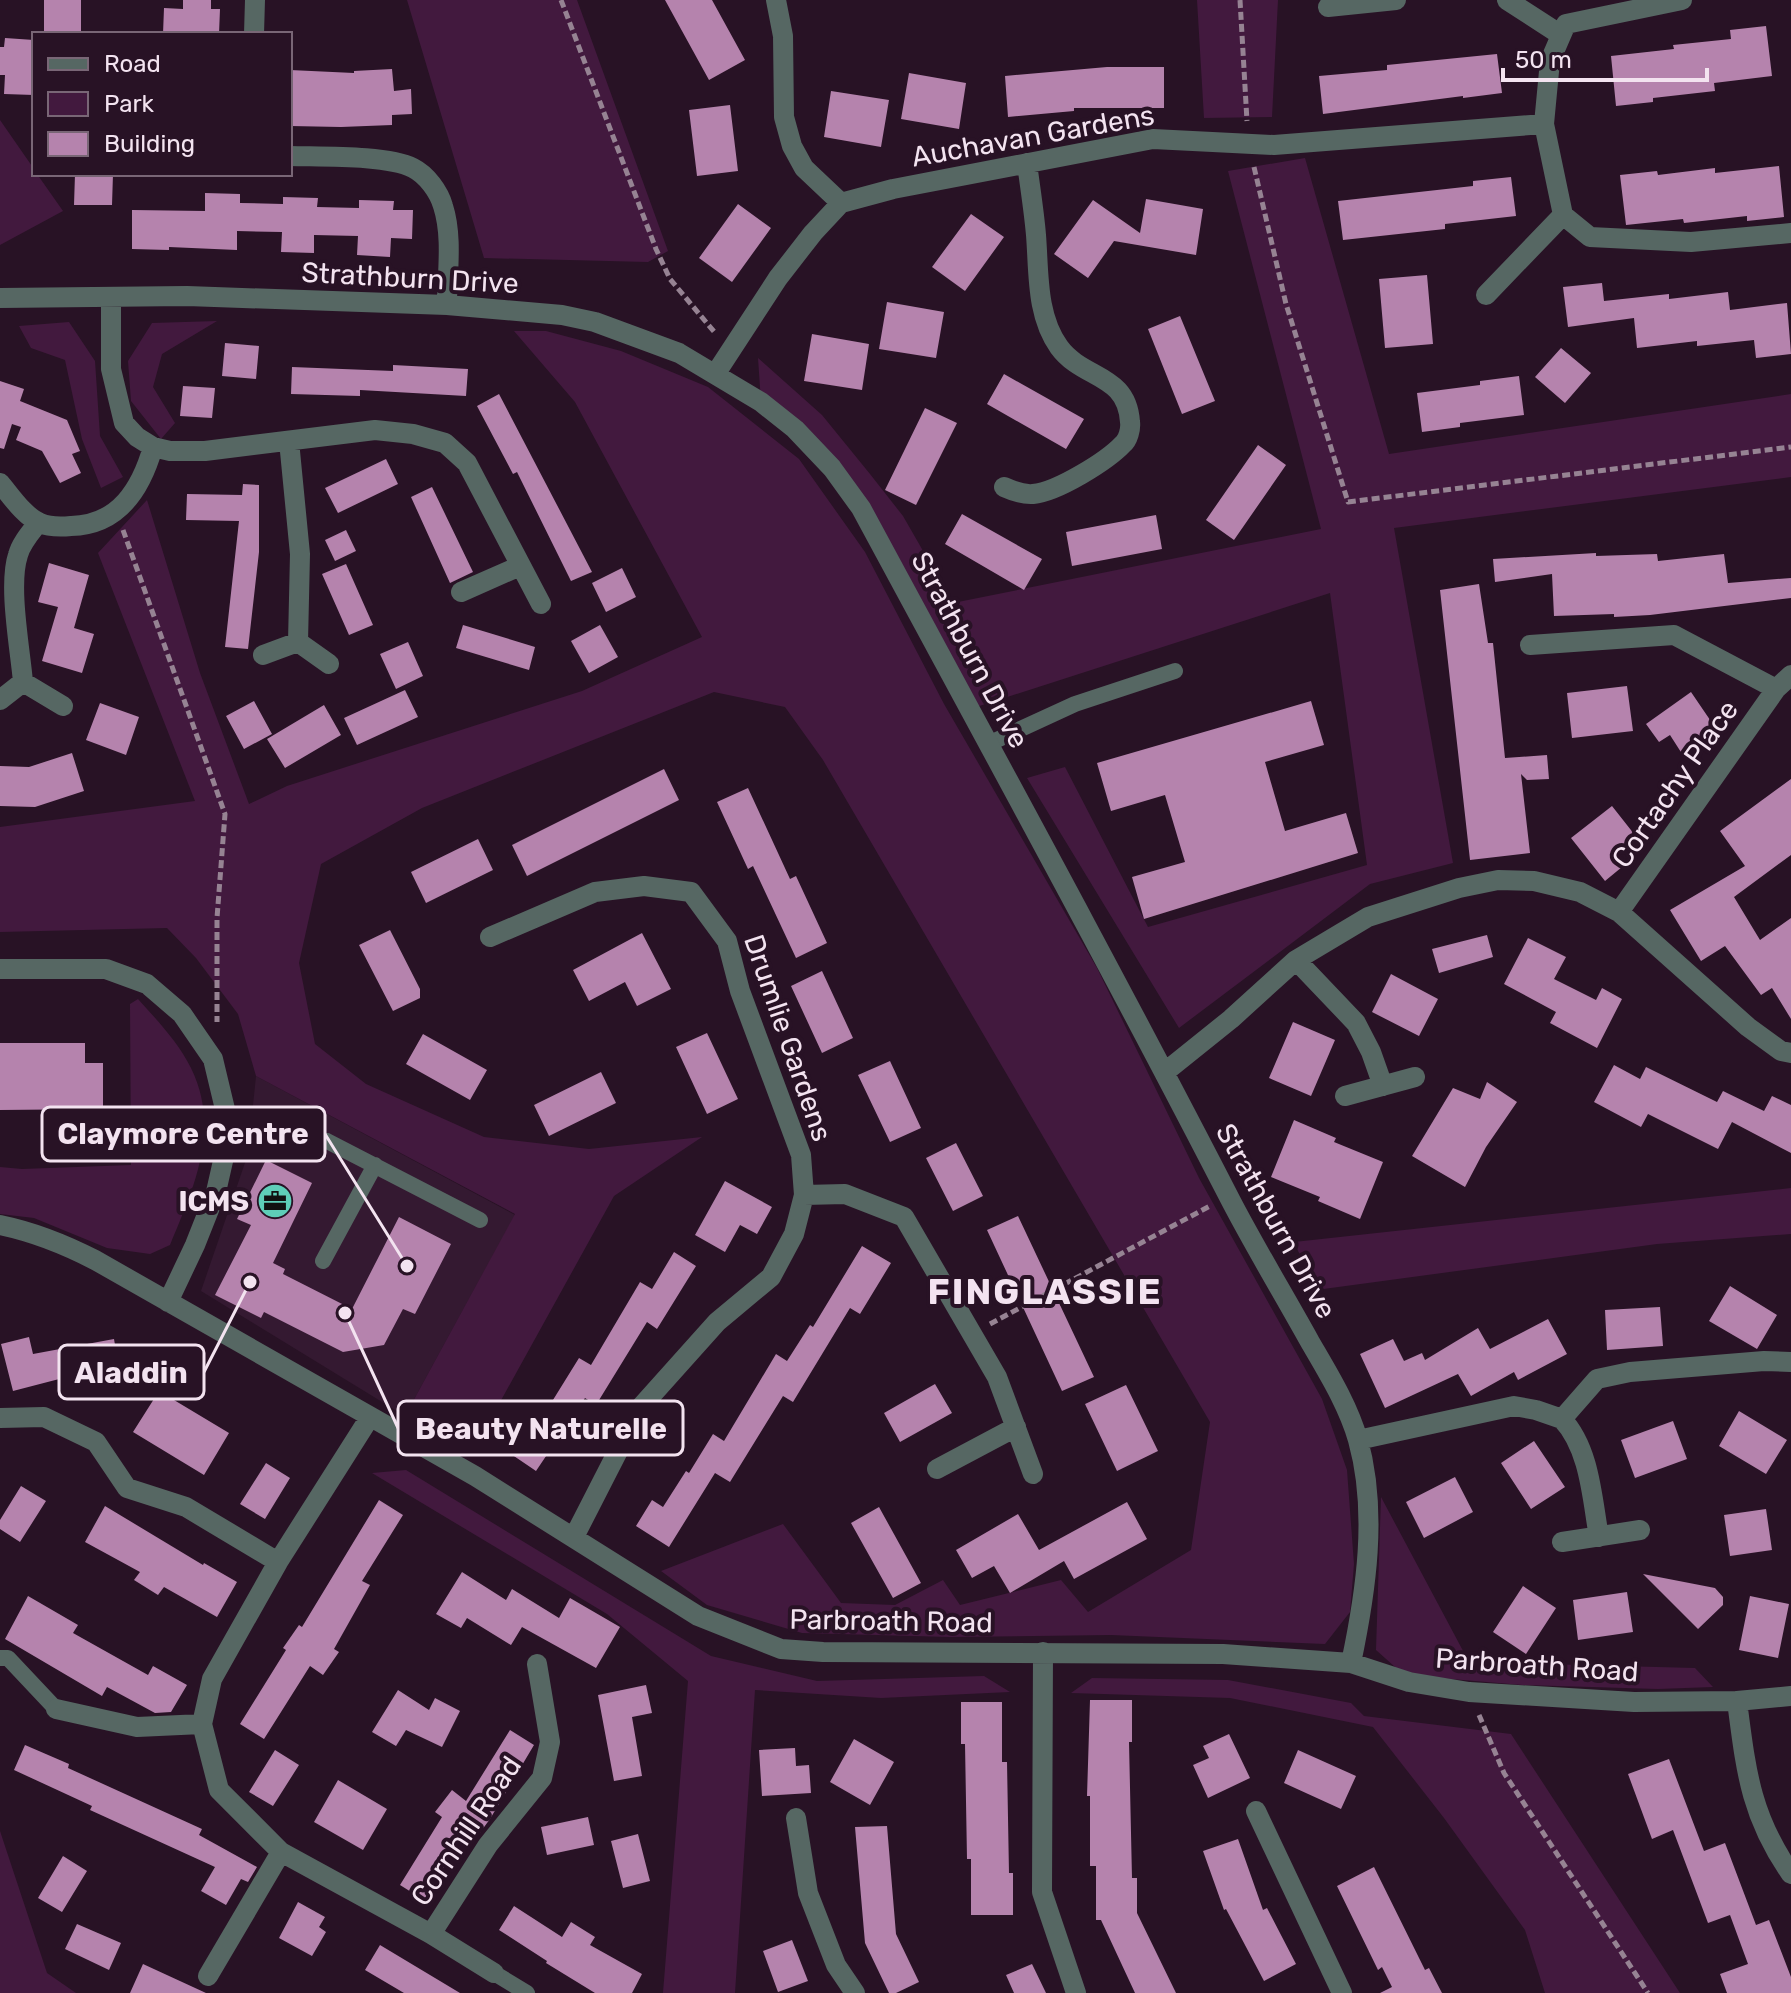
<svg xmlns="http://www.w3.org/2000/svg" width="1791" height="1993" font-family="Rubik,sans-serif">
	<rect width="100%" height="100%" fill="#281225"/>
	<path fill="#341931" d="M256,1076L515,1215L405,1416L201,1291L248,1154Z"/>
	<path fill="#42193e" d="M407,0H577L668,251L648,262L484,258Z
		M1197,0H1278L1272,117L1204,118Z
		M0,120L34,169V174H37L63,211L0,245Z
		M1305,158L1389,454L1791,394V477L1394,528L1453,863L1370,884L1179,1028L1027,778L1065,767L1148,927L1367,865L1330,593L970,709L861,508L761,402L758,358L822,415L870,474L903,516L953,603L1321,529L1228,171Z
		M217,321L162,354L153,387L175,423L161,439L131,401L128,361L152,323Z
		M69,322L95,361L100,436L123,477L101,488L82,439L65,360L31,348L19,326Z
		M514,331H546L621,351L708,387L799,459L865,552L944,704L1097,968L1199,1178L1322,1399L1347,1470L1354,1564L1350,1612L1325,1644L1111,1635L950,1637L802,1633L707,1605L661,1571L783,1524L841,1603L895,1605L943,1580L960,1605L1061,1580L1088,1612L1191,1550L1210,1422L823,760L785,707L714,692L422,808L321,864L299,963L315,1044L366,1084L484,1137L589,1149L702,1137L614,1196L473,1451L405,1416L515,1214L256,1076L238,1014L196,958L167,928L0,932V827L195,801L98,553L147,500L200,673L249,804L287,786L582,691L702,637L575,402Z
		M138,999C157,1020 178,1042 191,1068C221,1129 194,1187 170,1245L150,1254L107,1248L34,1218L0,1214V1167L22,1169L131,1165L130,1004Z
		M1791,1188V1234L1657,1244L1316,1290L1294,1242Z
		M406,1470L711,1656L817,1681L984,1676L1010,1692L881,1698L755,1690L735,1993H663L688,1681L607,1614L372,1473Z
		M1381,1497L1469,1662L1695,1668L1713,1687L1658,1689L1522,1685L1404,1675L1376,1650Z
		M1092,1678L1228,1680L1351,1703L1364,1716L1511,1734L1680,1993H1545L1525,1930L1444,1818L1373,1727L1230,1698L1071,1693Z
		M0,1831L47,1973L76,1993H0Z"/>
	<path fill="#b583ad" d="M44,0H81V34H44Z
		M183,0H211V9H220L219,34H163L164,8L183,9Z
		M665,0H712L745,60L709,80Z
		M1766,26L1772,76L1714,83L1715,91L1653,98V102L1616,106L1611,56L1674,49L1673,45L1731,39L1730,30Z
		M5,38L34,40V95L4,94L5,75H0V47H4Z
		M1497,54L1502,93L1463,98V96L1323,114L1319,76L1387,70V65Z
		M1107,67H1164V108H1074V111L1008,117L1005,76Z
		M392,69L394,91L411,89L412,114L392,115V125L341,127L290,126V70L354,73V71Z
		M909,73L966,83L959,129L901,119Z
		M831,91L889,100L881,147L824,137Z
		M730,105L738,171L697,176L689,110Z
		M1779,166L1784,217L1747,221V216L1684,223L1683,219L1626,225L1620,175L1657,171L1658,175L1715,168V173Z
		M75,174H113L112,205H74Z
		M1511,177L1516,216L1445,224V229L1343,240L1338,201L1473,186V181Z
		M205,193L240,194V203L283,204V197L318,198L317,207L359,208V200L394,201L393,210H413L412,239L391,238L390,257L357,255L358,236L314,235V253L281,252L282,232L237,231V250L169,247V250L132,249V210L205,211Z
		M1146,199L1203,209L1196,255L1114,241L1088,278L1054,254L1093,200L1140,233Z
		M738,204L771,228L732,282L699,258Z
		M971,214L1004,237L965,291L932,267Z
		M1427,275L1433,344L1385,348L1379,279Z
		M1602,283L1604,301L1669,294V299L1728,292L1730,310L1787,303L1791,354L1756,358L1754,340L1697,346V341L1637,348L1634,318L1568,327L1563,287Z
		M887,302L944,312L936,358L879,349Z
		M1180,316L1215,401L1182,414L1148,329Z
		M812,334L869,344L862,390L804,381Z
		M225,343L259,346L256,379L222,376Z
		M1561,348L1591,373L1565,403L1535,377Z
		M393,365L468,369L466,396L360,390V396L291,394L292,367L393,371Z
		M1004,374L1084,419L1066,449L987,404Z
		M1519,376L1524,415L1460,423V427L1422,432L1417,393L1480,385V381Z
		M0,381L24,389L20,401L67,420L80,451L72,454L81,473L60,483L42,451L16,440L21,427L12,424L4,449L0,448Z
		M183,386L215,388L212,418L180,416Z
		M499,394L592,572L571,581L517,472L513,474L477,406Z
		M925,408L957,423L916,505L885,490Z
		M1258,445L1286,465L1234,540L1206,520Z
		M386,459L398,484L338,513L325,488Z
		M243,484L259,485V552L248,649L225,647L239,521L186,520L187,494L242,495Z
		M432,487L473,572L450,583L411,497Z
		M962,514L1042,559L1024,590L945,544Z
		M1156,515L1162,549L1072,566L1066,532Z
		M346,530L356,551L335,561L325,540Z
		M1596,553V556L1657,554L1658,561L1724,554L1728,583L1791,578V598L1650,615L1614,617V614L1554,616L1552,574L1495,582L1493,559Z
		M49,563L89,575L74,628L94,634L82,673L42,661L58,607L38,602Z
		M346,564L373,625L349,635L322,574Z
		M622,568L636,597L606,612L592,583Z
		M1479,584L1488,643H1493L1505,758L1547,755L1549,779L1527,780L1521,774L1530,853L1470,860L1440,590Z
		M463,625L535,647L529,670L456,648Z
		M600,625L618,657L589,673L571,641Z
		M408,642L423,676L396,689L380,654Z
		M1627,686L1633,731L1572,738L1567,693Z
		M405,690L418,717L357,745L344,718Z
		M1691,692L1721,736L1686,760L1670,735L1659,742L1646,724Z
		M254,701L272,734L244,749L226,716Z
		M1311,701L1324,745L1265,762L1285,831L1346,813L1358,853L1144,919L1132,877L1185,862L1165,795L1111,811L1097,763Z
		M100,703L139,717L126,755L86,740Z
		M324,705L341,735L285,768L267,739Z
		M72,753L84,791L35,807L0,806V766L29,767Z
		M664,769L679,800L527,876L512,845Z
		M1791,779V855L1734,897L1760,940L1791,918V1019L1772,988L1761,995L1725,946L1701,961L1670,910L1745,866L1720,831Z
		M748,788L790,879L796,876L827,943L796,958L753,866L748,869L717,802Z
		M1612,806L1638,839L1615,857L1622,867L1605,881L1571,838Z
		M478,839L493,870L426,903L411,872Z
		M390,930L420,989V998L393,1011L359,945Z
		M642,933L671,989L637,1006L625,982L589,1001L573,970Z
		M1487,935L1493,957L1439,973L1432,949Z
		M1528,938L1566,957L1554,979L1596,1000L1602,988L1622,999L1597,1048L1550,1023L1556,1012L1504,984Z
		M822,971L853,1038L822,1053L791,986Z
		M1391,974L1438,999L1419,1036L1372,1012Z
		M1293,1022L1335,1040L1311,1096L1269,1078Z
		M707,1033L738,1099L707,1114L676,1047Z
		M423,1034L487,1070L470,1100L406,1064Z
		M0,1043H85V1063H103V1109L0,1110Z
		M890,1061L921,1128L890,1142L858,1075Z
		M1614,1065L1640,1079L1646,1067L1717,1102L1723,1091L1764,1111L1772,1096L1791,1105V1153L1732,1122L1718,1149L1648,1114L1641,1127L1594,1102Z
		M601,1072L616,1103L549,1136L534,1105Z
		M1487,1082L1517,1102L1486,1147L1465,1187L1412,1156L1453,1088L1480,1099Z
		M1294,1120L1336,1138L1334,1142L1383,1162L1360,1219L1318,1201L1320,1197L1271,1177Z
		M956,1143L983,1196L953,1211L926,1158Z
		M266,1160L312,1183L273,1263L285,1269L283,1274L352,1309L399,1217L451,1244L415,1314L403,1309L384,1345L343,1352L264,1312L261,1318L215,1295L251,1225L237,1219Z
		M725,1181L772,1207L757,1234L740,1225L725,1252L695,1235Z
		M1018,1216L1094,1377L1062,1391L987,1230Z
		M862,1246L891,1263L860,1314L850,1308L793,1402L783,1396L730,1482L715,1473L669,1547L636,1526L652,1500L663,1507L686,1471L689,1473L713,1434L724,1441L776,1354L787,1361L810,1325L813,1327Z
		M674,1252L696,1266L657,1329L647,1322L596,1405L585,1398L536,1471L508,1452L541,1403L548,1408L579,1358L591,1365L640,1282L652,1289Z
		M1730,1286L1777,1315L1757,1349L1709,1321Z
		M1660,1307L1663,1346L1607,1350L1605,1310Z
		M1548,1319L1567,1354L1518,1380L1514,1372L1471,1396L1458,1374L1385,1408L1360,1354L1393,1339L1404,1361L1422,1353L1425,1360L1478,1328L1490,1349Z
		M29,1337L33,1354L114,1339L122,1386L66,1397L63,1378L13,1391L1,1344Z
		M935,1384L952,1413L900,1442L884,1413Z
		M1126,1385L1158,1451L1117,1471L1085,1404Z
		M159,1391L229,1433L204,1475L133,1432Z
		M1739,1411L1787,1440L1766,1474L1719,1446Z
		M1673,1421L1687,1459L1635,1478L1621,1440Z
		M1534,1441L1565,1487L1531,1509L1501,1463Z
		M266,1463L290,1478L265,1519L240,1504Z
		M1455,1477L1473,1512L1424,1538L1406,1502Z
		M21,1486L46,1501L20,1542L0,1529V1520Z
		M379,1500L403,1515L362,1581L370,1585L334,1649L339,1652L323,1675L310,1666L264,1739L240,1724L286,1650L283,1648L299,1625L302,1627Z
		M1127,1502L1147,1539L1074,1579L1064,1561L1010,1593L994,1566L972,1578L956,1550L1018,1514L1039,1550Z
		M105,1506L203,1565L204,1563L237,1582L217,1617L164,1587L158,1595L134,1580L140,1572L85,1542Z
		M879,1507L921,1583L893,1598L851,1523Z
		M1766,1509L1772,1550L1730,1556L1724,1515Z
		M462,1572L506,1600L512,1589L559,1618L570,1598L620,1627L596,1668L522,1627L511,1645L467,1618L461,1628L436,1614Z
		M1643,1574L1715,1588L1723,1597V1605L1698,1629Z
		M1523,1586L1556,1608L1526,1654L1493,1632Z
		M1627,1592L1633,1632L1578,1640L1573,1600Z
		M28,1596L78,1625L73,1633L148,1675L153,1666L187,1685L171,1712L155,1713L107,1687L102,1696L5,1639Z
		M1750,1596L1789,1604L1778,1658L1739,1650Z
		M646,1685L652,1713L632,1717L642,1776L614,1781L598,1695Z
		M398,1690L429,1710L435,1698L460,1711L442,1747L406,1730L396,1746L372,1732Z
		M1090,1700H1132V1742H1129L1132,1878H1137V1913L1176,1993H1135L1101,1920H1096V1866H1090V1796H1087Z
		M961,1702H1002V1762H1007L1009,1873H1013V1915H971V1859H967L965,1744H961Z
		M510,1730L534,1745L490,1819L473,1842L465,1835L424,1900L400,1885L442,1817L435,1812L452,1790L466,1801Z
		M1229,1734L1250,1778L1208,1798L1193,1765L1209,1758L1203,1746Z
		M854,1739L894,1762L870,1805L830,1782Z
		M25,1745L69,1764L68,1768L202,1829L199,1835L257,1867L248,1882L241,1879L226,1905L201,1891L215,1867L90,1810L92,1806L14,1770Z
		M795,1748L796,1766L809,1765L811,1793L762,1796L759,1750Z
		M275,1750L299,1765L273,1806L249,1792Z
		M1298,1750L1356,1776L1341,1809L1284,1783Z
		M1669,1759L1704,1851L1725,1843L1756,1925L1769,1920L1791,1977V1993H1727L1720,1974L1748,1964L1730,1915L1708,1923L1673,1830L1652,1839L1628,1774Z
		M338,1780L387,1809L363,1850L314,1822Z
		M588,1817L594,1845L547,1855L541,1827Z
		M887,1826L896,1934L919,1982L896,1993H889L865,1943L855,1827Z
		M638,1834L650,1881L623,1888L611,1841Z
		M1238,1839L1263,1910L1267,1908L1296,1964L1264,1981L1226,1909L1224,1910L1203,1851Z
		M63,1856L87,1871L62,1912L38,1898Z
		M1374,1867L1425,1970L1429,1968L1442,1993H1380L1392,1987L1382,1967L1378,1970L1337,1886Z
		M298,1902L325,1917L319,1927L326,1932L312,1956L279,1938Z
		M514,1906L562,1937L571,1922L595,1937L590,1945L642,1974L632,1993H595L546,1963L547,1961L499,1930Z
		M77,1924L121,1943L109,1970L65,1949Z
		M792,1940L808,1981L778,1992L763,1951Z
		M380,1945L460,1993H404L365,1970Z
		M143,1964L206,1993H130Z
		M1032,1964L1046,1993H1014L1006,1975Z"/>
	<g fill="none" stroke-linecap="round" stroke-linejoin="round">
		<path stroke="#968393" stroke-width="5" stroke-dasharray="8 4" stroke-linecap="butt" d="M561,0L656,249L670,279L716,334
			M1240,0L1247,121
			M1254,167L1286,304L1348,502L1791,447
			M123,530L225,814L217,918V1022
			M990,1324L1210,1206
			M1479,1715L1504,1773L1648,1993"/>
		<path stroke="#566763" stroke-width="16" d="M988,744L1075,704L1175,671
			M230,1130L327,1141L480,1220
			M323,1261L375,1165
			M0,1658H8L56,1709
			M494,1973L527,1993"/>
		<path stroke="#566763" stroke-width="20" d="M776,0L783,36L784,117L792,146L804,168L841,203
			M1507,0L1561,35
			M1682,0L1566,24L1550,61L1544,124L1563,215L1590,237L1691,242L1791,233
			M1328,7L1396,0
			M254,34L255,0
			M290,156C321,157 387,155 413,168C427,175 439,192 443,206C453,237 447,274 447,305
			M1486,295L1563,215
			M111,297V369L124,423L137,437L153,447L170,451H205L375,430L413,434L445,443L467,463L541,604
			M0,298L187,296L447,305L562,315L595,322L679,353L761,402L795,429L832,468L861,508C985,738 1111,968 1231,1201C1256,1249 1284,1295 1310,1342C1328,1373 1348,1405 1358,1440C1378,1512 1366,1592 1351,1663
			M716,373L778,278L813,233L841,203L893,189L1153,139L1274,145L1544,124
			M289,441L300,554L298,642
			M0,483C11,496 24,516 40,523C49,527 61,527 71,526C119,525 141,489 153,447
			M1004,487C1013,491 1023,495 1033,494C1057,492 1107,461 1123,444C1128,440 1131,429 1130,422C1127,373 1083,380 1059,347C1036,315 1039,272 1036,235C1034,211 1030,187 1027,163
			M461,592L520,566
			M1530,645L1674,635L1776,689
			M263,655L298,642L329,664
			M23,682C20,648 8,585 18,555C21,543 31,532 38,523
			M0,700L23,682L63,706
			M1619,912L1776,689L1791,675
			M490,937L595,892L644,886L691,892L727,941L740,991L801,1155L804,1195L794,1234L771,1277L717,1322L640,1408L574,1537
			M1296,960L1356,1023L1371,1052L1383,1086
			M0,969H106L147,984L182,1014L213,1059L230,1130L216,1192L195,1245L168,1302
			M1165,1072L1231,1019L1296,960L1368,917L1459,888L1498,880L1534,881L1580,892L1619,912L1748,1027L1781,1051L1791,1053
			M1345,1096L1415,1077
			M804,1195L845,1194L904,1217L997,1377L1033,1474
			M0,1225C34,1232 64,1244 95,1260L475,1476L698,1616L781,1649L823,1652L1223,1654L1351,1663L1409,1682L1469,1692L1634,1702L1737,1701L1791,1696
			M370,1417L278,1562L212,1679L202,1724L219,1790L281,1852L431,1934L494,1973
			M0,1418L44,1417L96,1442L127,1488L186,1507L278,1562
			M1562,1419C1590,1449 1592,1498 1599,1537
			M1358,1440L1514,1406L1536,1410L1562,1419L1597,1379L1630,1372L1764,1361L1791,1362
			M937,1469L1016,1427
			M1562,1542L1640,1530
			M1043,1652L1042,1892L1076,1993
			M1737,1701C1746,1770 1750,1815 1791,1874
			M56,1709L137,1727L202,1724
			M1256,1811L1342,1993
			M796,1818L808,1893L836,1965L855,1993
			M431,1934L488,1845L542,1778L550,1742L537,1664
			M208,1976L281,1852"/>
	</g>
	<defs>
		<symbol id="office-disc" viewBox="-11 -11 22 22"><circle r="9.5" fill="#5eceb8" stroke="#281225"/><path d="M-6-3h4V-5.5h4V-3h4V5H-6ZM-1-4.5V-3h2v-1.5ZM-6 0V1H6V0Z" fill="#111"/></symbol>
	</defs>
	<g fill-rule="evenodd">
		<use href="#office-disc" x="255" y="1181" width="40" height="40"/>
	</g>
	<g text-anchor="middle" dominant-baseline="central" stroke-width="8" stroke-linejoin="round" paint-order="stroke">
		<g font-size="28" fill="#f3e3f0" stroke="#281225">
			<text transform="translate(1033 136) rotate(-10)">Auchavan Gardens</text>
			<text transform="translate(410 278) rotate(3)">Strathburn Drive</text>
			<text transform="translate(970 650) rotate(62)">Strathburn Drive</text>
			<text transform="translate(1675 784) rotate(-55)">Cortachy Place</text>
			<text transform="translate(788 1038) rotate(71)">Drumlie Gardens</text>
			<text transform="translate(1276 1221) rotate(61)">Strathburn Drive</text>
			<text transform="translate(891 1621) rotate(1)">Parbroath Road</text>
			<text transform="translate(1537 1665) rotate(4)">Parbroath Road</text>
			<text transform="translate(466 1831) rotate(-56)">Cornhill Road</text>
		</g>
		<g font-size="28" font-weight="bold" fill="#f3e3f0" stroke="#281225" text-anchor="end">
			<text x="249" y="1201">ICMS</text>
		</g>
		<g font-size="36" font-weight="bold" letter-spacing="2" fill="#f3e3f0" stroke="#281225">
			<text x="1045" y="1291">FINGLASSIE</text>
		</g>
	</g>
	<path fill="none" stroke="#f3e3f0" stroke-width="3" d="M407 1266L325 1134M250 1282L204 1372M345 1313L398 1428"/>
	<g fill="#f3e3f0" stroke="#281225" stroke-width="3">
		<circle cx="407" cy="1266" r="8"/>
		<circle cx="250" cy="1282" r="8"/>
		<circle cx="345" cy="1313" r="8"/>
	</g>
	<g fill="#281225" stroke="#f3e3f0" stroke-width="3">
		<rect x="42" y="1107" width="283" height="54" rx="8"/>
		<rect x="59" y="1345" width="145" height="54" rx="8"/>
		<rect x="398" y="1401" width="285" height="54" rx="8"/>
	</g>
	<g font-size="30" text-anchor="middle" font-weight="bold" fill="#f3e3f0">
		<text x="183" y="1144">Claymore Centre</text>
		<text x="131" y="1383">Aladdin</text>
		<text x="541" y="1439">Beauty Naturelle</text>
	</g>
	<rect x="32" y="32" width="260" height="144" fill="#281225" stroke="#796676" stroke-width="2"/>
	<rect x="48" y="58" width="40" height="12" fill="#566763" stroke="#796676" stroke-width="2"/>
	<text x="104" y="72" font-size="24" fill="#f3e3f0">Road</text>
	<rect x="48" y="92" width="40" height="24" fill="#42193e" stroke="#796676" stroke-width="2"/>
	<text x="104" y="112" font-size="24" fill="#f3e3f0">Park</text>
	<rect x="48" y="132" width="40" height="24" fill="#b583ad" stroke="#796676" stroke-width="2"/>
	<text x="104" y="152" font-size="24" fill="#f3e3f0">Building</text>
	<path d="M1503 68v12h204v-12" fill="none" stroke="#f3e3f0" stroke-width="4"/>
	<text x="1515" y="68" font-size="24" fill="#f3e3f0" stroke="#281225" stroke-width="6" paint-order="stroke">50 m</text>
</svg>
